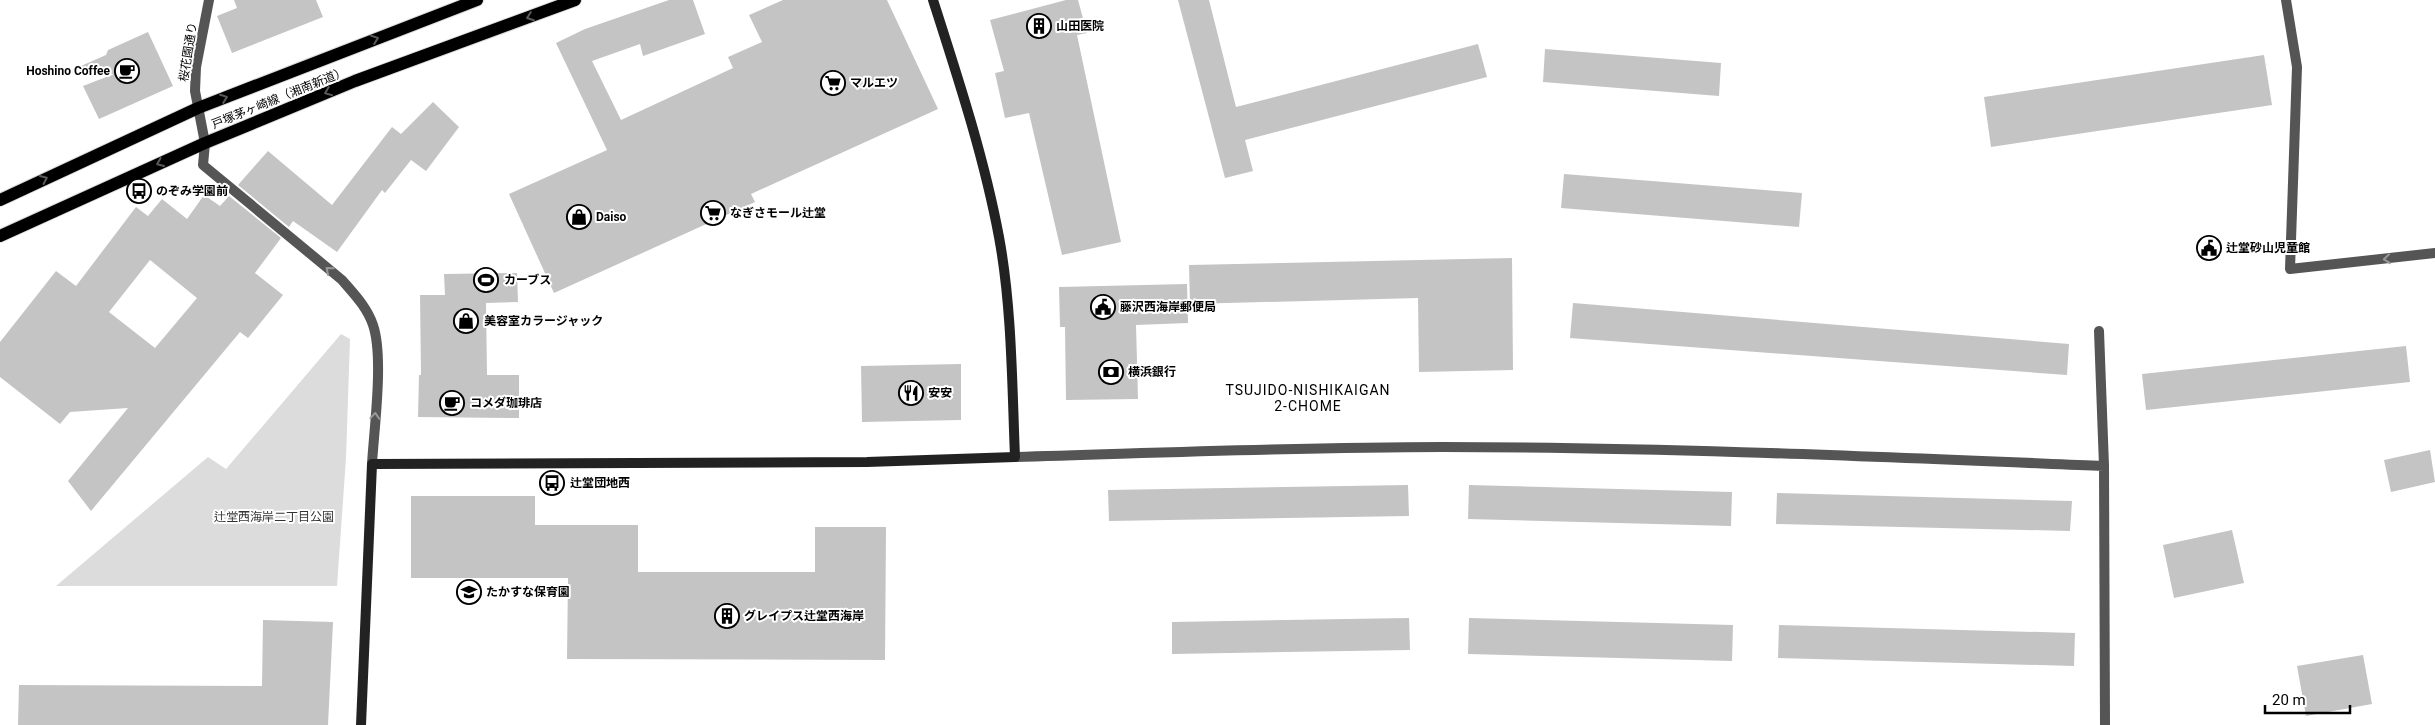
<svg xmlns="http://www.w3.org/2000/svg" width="2435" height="725" font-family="Roboto,'Noto Sans JP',sans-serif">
	<rect width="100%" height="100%" fill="#fff"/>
	<path fill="#dcdcdc" d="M341,334L350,339L346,458L337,586H56L208,457L226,469Z"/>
	<path fill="#c4c4c4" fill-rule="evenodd" d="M234,0H316L323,17L232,53L217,16L237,8Z
		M669,0H693L705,34L643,56L640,44L592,61L621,120L733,68L728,57L762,42L749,15L783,0H887L938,109L751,194L755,202L554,293L509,194L607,150L556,43L585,29Z
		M1066,0H1078L1087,33L1077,35L1121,242L1062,255L1029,113L1005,118L995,73L1004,71L990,20Z
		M1178,0H1209L1236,107L1478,44L1487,77L1245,140L1253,171L1225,178Z
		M148,32L173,86L99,119L83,86L114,74L65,73L106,55L108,50Z
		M1545,49L1721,63L1719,96L1543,82Z
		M2264,55L2272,105L1991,147L1984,97Z
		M433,102L459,127L426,171L411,160L385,193L382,190L337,252L293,221L289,227L238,185L268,151L332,205L392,127L401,134Z
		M1564,174L1802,193L1799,227L1561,208Z
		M204,195L220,206L229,196L281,238L255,273L283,295L248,338L240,332L91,511L68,481L128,408L70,412L60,424L0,377V342L56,271L76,286L136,207L148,216L162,199L187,219ZM150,260L197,298L155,348L109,312Z
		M1512,258L1513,370L1419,372L1418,298L1190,304L1189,265Z
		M517,273L518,302L486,303L487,375H519V418L418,417L419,375H421L420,295H445L444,274Z
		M1187,284L1188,323L1136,325L1138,399L1066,400L1065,327H1060L1059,287Z
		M1573,303L2069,344L2067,375L1570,338Z
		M2406,346L2410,382L2146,410L2142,374Z
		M961,364V420L862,422L861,366Z
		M2430,450L2435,482L2391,492L2384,460Z
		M1408,485L1409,516L1109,521L1108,490Z
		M1469,485L1732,492L1731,526L1468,519Z
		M1777,493L2072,501L2070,531L1776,524Z
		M411,496H535V525H638V572H815V527H886L885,660L567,659L568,578H411Z
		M2232,530L2244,583L2174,598L2163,545Z
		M1409,618L1410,650L1172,654V622Z
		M1469,618L1733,625L1732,661L1468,654Z
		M263,620L333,622L328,725H18L19,685L262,686Z
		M1779,625L2075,633L2074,666L1778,658Z
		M2363,655L2372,704L2306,716L2297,666Z"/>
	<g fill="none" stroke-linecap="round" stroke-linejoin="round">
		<defs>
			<path id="primary" d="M0,200L198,108L477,0
				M0,236L205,143L355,81L575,0"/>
		</defs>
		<use href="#primary" stroke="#dbdbdb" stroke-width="14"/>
		<path stroke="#555" stroke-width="10" d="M209,0L196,67L195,91L205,143L203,165L342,280C354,294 367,307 373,325C384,357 374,429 372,464
			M2286,0L2297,67L2290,269L2435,253
			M2099,331L2104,466L2105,725
			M1015,457C1157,453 1300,447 1442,447C1663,447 1883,457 2104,466"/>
		<path stroke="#222" stroke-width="10" d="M361,725L372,464L867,462L1015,457C1012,385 1012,307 999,237C984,157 958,78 933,0"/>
		<use href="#primary" stroke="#000" stroke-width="12"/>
	</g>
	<defs><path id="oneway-chevron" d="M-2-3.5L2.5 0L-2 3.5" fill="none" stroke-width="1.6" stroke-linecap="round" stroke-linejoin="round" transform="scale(1.25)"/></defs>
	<g stroke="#595959">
		<use href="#oneway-chevron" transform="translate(530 17) rotate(160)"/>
		<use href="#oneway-chevron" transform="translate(375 39) rotate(-21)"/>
		<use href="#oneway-chevron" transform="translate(328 92) rotate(158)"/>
		<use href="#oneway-chevron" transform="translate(224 98) rotate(-21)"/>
		<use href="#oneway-chevron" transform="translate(160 163) rotate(156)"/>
		<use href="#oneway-chevron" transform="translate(44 179) rotate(-25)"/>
	</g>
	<g stroke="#999">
		<use href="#oneway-chevron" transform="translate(2387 259) rotate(174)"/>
		<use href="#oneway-chevron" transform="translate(329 270) rotate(-140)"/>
		<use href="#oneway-chevron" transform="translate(375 416) rotate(-86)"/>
	</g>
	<defs>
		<symbol id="building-ring" viewBox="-11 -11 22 22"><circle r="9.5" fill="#fff" stroke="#000" stroke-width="1.5"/><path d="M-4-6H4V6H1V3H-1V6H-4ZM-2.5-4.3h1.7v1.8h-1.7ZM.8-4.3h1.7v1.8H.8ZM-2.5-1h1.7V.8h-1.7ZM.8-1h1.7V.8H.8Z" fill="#000"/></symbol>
		<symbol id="cafe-ring" viewBox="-11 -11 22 22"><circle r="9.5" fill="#fff" stroke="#000" stroke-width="1.5"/><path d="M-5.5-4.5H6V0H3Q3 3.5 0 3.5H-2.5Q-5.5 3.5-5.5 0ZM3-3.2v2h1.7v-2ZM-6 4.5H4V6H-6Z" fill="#000"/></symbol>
		<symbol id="supermarket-ring" viewBox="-11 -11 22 22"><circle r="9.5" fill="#fff" stroke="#000" stroke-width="1.5"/><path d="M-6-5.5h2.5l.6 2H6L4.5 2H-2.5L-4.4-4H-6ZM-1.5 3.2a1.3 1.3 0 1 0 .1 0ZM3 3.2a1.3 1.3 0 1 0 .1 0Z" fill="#000"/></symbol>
		<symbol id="bus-ring" viewBox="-11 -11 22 22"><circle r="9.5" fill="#fff" stroke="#000" stroke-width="1.5"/><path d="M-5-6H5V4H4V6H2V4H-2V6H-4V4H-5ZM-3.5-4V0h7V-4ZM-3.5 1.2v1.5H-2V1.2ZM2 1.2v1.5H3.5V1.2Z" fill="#000"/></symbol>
		<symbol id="shop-ring" viewBox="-11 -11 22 22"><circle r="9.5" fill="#fff" stroke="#000" stroke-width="1.5"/><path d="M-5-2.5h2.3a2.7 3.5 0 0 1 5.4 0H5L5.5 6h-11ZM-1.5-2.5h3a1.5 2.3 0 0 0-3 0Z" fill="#000"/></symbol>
		<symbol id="civic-ring" viewBox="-11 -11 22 22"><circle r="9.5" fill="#fff" stroke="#000" stroke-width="1.5"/><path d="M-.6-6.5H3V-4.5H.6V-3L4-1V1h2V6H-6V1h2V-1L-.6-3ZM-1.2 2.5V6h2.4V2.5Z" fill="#000"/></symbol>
		<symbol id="stadium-ring" viewBox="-11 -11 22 22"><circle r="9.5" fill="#fff" stroke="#000" stroke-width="1.5"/><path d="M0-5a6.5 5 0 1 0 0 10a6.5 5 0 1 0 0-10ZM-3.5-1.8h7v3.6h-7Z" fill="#000"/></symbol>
		<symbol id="bank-ring" viewBox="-11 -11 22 22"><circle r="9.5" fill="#fff" stroke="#000" stroke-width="1.5"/><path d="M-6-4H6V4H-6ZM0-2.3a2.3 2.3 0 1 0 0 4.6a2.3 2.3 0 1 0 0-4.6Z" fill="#000"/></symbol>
		<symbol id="restaurant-ring" viewBox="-11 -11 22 22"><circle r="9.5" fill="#fff" stroke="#000" stroke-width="1.5"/><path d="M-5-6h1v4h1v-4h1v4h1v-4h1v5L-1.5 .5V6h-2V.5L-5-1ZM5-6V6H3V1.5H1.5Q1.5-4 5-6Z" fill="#000"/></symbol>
		<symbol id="school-ring" viewBox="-11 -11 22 22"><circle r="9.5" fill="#fff" stroke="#000" stroke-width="1.5"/><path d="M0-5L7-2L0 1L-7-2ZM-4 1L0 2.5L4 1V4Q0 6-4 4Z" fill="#000"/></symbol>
	</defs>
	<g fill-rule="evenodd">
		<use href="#building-ring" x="1025" y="12" width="28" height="28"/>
		<use href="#cafe-ring" x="113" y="57" width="28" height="28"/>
		<use href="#supermarket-ring" x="819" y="69" width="28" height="28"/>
		<use href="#bus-ring" x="125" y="177" width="28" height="28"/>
		<use href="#supermarket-ring" x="699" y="199" width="28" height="28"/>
		<use href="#shop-ring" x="565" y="203" width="28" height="28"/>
		<use href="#civic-ring" x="2195" y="234" width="28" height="28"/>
		<use href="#stadium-ring" x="472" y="266" width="28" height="28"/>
		<use href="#civic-ring" x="1089" y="293" width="28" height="28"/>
		<use href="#shop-ring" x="452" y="307" width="28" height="28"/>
		<use href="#bank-ring" x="1097" y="358" width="28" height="28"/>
		<use href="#restaurant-ring" x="897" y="379" width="28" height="28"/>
		<use href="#cafe-ring" x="438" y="389" width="28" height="28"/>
		<use href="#bus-ring" x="538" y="469" width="28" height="28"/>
		<use href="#school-ring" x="455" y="578" width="28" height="28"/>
		<use href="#building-ring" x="713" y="602" width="28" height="28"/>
	</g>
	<g text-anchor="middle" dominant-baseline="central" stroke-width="4" stroke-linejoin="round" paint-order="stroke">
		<g font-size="12" font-weight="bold" fill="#000" stroke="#fff" text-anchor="start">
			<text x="1056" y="26">山田医院</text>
			<text x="110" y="71" text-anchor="end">Hoshino Coffee</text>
			<text x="850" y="83">マルエツ</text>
			<text x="156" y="191">のぞみ学園前</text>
			<text x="730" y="213">なぎさモール辻堂</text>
			<text x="596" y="217">Daiso</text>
			<text x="2226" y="248">辻堂砂山児童館</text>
			<text x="504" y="280">カーブス</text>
			<text x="1120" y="307">藤沢西海岸郵便局</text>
			<text x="484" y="321">美容室カラージャック</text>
			<text x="1128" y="372">横浜銀行</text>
			<text x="928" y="393">安安</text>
			<text x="470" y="403">コメダ珈琲店</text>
			<text x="570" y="483">辻堂団地西</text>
			<text x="486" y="592">たかすな保育園</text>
			<text x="744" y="616">グレイプス辻堂西海岸</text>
		</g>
		<g font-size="12" fill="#000" stroke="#fff">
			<text transform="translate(188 52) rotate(-81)">桜花園通り</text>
			<text transform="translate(279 98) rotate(-22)">戸塚茅ヶ崎線（湘南新道）</text>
		</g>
		<g font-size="12" fill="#333" stroke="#fff">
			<text x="274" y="517">辻堂西海岸二丁目公園</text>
		</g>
		<g font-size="14" letter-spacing="1" fill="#000" stroke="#fff">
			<text x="1308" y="390">TSUJIDO-NISHIKAIGAN<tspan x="1308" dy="16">2-CHOME</tspan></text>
		</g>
	</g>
	<path d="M2265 705v8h85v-8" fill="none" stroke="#000000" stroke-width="2.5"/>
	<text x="2272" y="705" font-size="15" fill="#000000" stroke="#ffffff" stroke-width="4" paint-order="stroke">20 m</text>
</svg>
